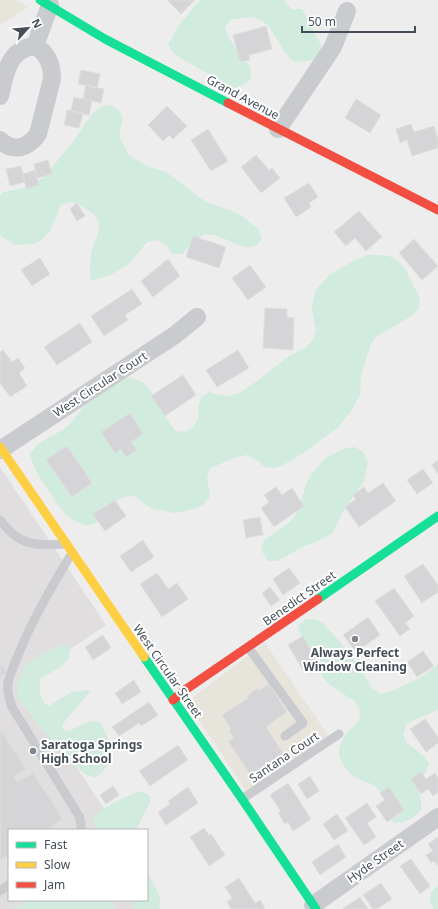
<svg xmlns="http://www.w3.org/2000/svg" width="438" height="909" font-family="'Noto Sans',sans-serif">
	<rect width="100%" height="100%" fill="#eeeded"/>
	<path fill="#e7e4dc" d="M0,0H16L28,7L0,25Z
		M265,643L328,735L247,792L193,711L192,704L193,697Z"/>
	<path fill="#e0dede" d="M0,467L106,625L20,683L111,819L103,830H9V900H147L156,909H0Z"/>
	<path fill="#d1ecde" d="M200,0H284L292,9H302L321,45V52L314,60L294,62L286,54L269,27L261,20L251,17L230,20L225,28L228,37L251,68V78L244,85L234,88L180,58L172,51L168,44L179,25Z
		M110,105L119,110L123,119L120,129V138L129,155L147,166L166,172L206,202L235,212L244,217L259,230L262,239C260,241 258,244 255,246C242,252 218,231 204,235C197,237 188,248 182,254H172L167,246L157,240L147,242L128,265L110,275L91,281C89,270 90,260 92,250C94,240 104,227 96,217C94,214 88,210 84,208C76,201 71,201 61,205L50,231L43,239L34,244L14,245L0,235V195L3,192L25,188L43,178L69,147L92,114L100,107Z
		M368,255H379L389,256L398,261L405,269L420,298L419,308L413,315L386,331L377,336L371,344L361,375L360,395L350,413L337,428L302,454L285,464L275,468L265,467L256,460L247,455L237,457L210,468L207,478L210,497L203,505L194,509L174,513L150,508L135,496L125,497L116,501L96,523L86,526L68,517L61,509L38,475L29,455L36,446L44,440L61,431L70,424L89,399L124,378H133L142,382L149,389L175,431L185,432L193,427L199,418L198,407L201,397L209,392L219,395L229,396L239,393L256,382L287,357L305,348L312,341L316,331L312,310L313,299L316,289L330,274L359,258Z
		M355,447L363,452L368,461L364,481L341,515L333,533L314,543L305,546L277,561H268L261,550L264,540L290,522L297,513L307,482L312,473L326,458L345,448Z
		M306,619H316L324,624L338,639L363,672L372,689L381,694L392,691L420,678L438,664V710L414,720L406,725L403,735L408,744L424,756L429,764L425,773L418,780V790L421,800V810C411,820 408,822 394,823C392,821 390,818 388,816C387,813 387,810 387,806C386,800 382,792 377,788C371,782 363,782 357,778C347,772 335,758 340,745C343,736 352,728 359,721L360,710L354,701L327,683L321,675L322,664L317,654L302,639L298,626Z
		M66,645L70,649L69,659L62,666L40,679V694L44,703L49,706L71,692L91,690L62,725L64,730L69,731L87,722L98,721L102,724L112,749L110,764L96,778L86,775L62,754L18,698L17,682L28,663L51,649Z
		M142,791L151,797L150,802L136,830H95V828L94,817L101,810L127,796Z
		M147,871L159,895L161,906L159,909H131L135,907L131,900H147Z
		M438,885V909H434L430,903L431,893Z
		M28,900H109L115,909H13Z"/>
	<path fill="#d5d5d7" stroke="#dfdfe0" d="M167,0H195L181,14Z
		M266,26L272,49L249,55L250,60L240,62L233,35Z
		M81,70L100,74L97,88L78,84Z
		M86,85L104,89L101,103L83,99Z
		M74,97L92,101L89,115L71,111Z
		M356,99L381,115L370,133L345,118Z
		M167,106L187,126L173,139L169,135L163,141L148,125Z
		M67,110L83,113L79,128L64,125Z
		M411,124L414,132L434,126L438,139V148L412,156L407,140L400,143L396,129Z
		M208,129L228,161L211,171L191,140Z
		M256,155L269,170L272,168L280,178L261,193L241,167Z
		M48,160L52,174L37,178L34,164Z
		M21,166L25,182L10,186L6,169Z
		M35,170L39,185L26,189L23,174Z
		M309,183L318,197L309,203L311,207L296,217L284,198Z
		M77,203L85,216L77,221L70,209Z
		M359,211L382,237L366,251L355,238L346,246L334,232Z
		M193,236L226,247L219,268L186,257Z
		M414,239L438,266L422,280L399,253Z
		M40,258L50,274L32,286L21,270Z
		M168,259L180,276L153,297L141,281Z
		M250,265L266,287L248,300L232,278Z
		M132,289L142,304L125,315L128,320L104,336L91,316Z
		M265,308L287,309V317L294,318L293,350L263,348Z
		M80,323L92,342L57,365L44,347Z
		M3,350L12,362L18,358L25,368L19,373L27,386L10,397L0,383V352Z
		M238,350L249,368L217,387L206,370Z
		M183,375L196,395L165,416L151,396Z
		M130,413L143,434L131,442L137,450L126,457L121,449L115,453L101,432Z
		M67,446L92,483L72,497L46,460Z
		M438,460V474L432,465Z
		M423,469L433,483L417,494L407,480Z
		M383,483L396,501L359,527L345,507L356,499L353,495L364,487L368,493Z
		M276,487L282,495L292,488L304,506L274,527L261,508L269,502L264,495Z
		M115,500L126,516L105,531L93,514Z
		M260,517L263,535L246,538L243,520Z
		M143,540L154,557L131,572L120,556Z
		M423,564L438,585V592L422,603L404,576Z
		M289,568L300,583L283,595L273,579Z
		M157,573L168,589L177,583L188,599L162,617L140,584Z
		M270,587L280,600L271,606L262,593Z
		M394,588L414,616L405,623L410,629L400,636L375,601Z
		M368,617L380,635L356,652L343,635Z
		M103,635L111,648L93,660L85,647Z
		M303,636L321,668L311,674L308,668L303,670L288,645Z
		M423,651L434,666L417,677L407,662Z
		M0,662L7,672L0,677Z
		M134,680L141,692L122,704L115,693Z
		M269,684L287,712L266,727L285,756L252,777L228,741L234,738L229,731L231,729L222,715L248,698L247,696L258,688L259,690Z
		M149,702L158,715L141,726L139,723L119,736L112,727Z
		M425,719L438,737V743L426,752L410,729Z
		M0,729L26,769L14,777L17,782L33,773L63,819L47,830H9V855L0,861Z
		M178,745L188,760L150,786L139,771Z
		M421,772L426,779L435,773L438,778V792L433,796L428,789L421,794L411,779Z
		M310,776L319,791L307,799L298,784Z
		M288,783L311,819L293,831L288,822L285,824L278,813L281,812L270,795Z
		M113,786L119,795L106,804L100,795Z
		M188,787L198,803L166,825L158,812L170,804L168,801Z
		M389,787L404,810L387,822L376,806L385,800L380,793Z
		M367,803L376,817L367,823L376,837L364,845L345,818Z
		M337,814L348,831L334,840L323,824Z
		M204,828L209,835L211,834L225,855L209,866L190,837Z
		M438,837V866L434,861L431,863L426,855L433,851L428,844Z
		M338,844L346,857L320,875L312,862Z
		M411,859L430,886L420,894L400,866Z
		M239,878L255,903L260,900L265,908L264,909H231L227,902L232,898L225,887Z
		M381,883L392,899L377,909H373L363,895Z
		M360,897L368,909H342Z"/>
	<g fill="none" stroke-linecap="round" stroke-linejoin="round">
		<path stroke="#c9cbce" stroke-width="9" d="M0,520C4,525 8,530 13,534C28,547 47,545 66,544
			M72,553C53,584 35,615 21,648C17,658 10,673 8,683C7,692 9,699 12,707L79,816L81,823V830
			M248,647L303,723L285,736
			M242,799L339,734
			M0,891L9,885"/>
		<path stroke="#c9cbce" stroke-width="18" d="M35,46L50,5
			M0,96C4,79 7,55 26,48C28,47 32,47 35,46C48,53 52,65 52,79L38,134C28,148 14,153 0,140
			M278,129L333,47L347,11
			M0,450L175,335L197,317
			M313,905L438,817"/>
		<path stroke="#16e098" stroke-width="9" d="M40,0L105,39L228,103
			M318,599L438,516
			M144,657L242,799L316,909"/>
		<path stroke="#ffcf43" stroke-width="9" d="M0,447L144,657"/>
		<path stroke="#f24e42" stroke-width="9" d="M228,103L438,210
			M173,700L185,690L318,599"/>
	</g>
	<g fill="#80868c" stroke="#fff" stroke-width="1.5">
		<circle cx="355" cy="639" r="4"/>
		<circle cx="33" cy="751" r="4"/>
	</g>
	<g text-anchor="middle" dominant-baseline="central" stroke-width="4" stroke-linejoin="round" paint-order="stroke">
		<g font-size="12" fill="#454e58" stroke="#fff">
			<text transform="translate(243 97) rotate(28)">Grand Avenue</text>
			<text transform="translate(100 384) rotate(-33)">West Circular Court</text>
			<text transform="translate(299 598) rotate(-35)">Benedict Street</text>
			<text transform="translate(168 671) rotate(55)">West Circular Street</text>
			<text transform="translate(284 757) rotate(-34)">Santana Court</text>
			<text transform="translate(375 861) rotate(-35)">Hyde Street</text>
		</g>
		<g font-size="12" font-weight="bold" fill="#454e58" stroke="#fff">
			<text x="355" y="652">Always Perfect<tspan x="355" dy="14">Window Cleaning</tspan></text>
			<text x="41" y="744" text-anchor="start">Saratoga Springs<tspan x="41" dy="14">High School</tspan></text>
		</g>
	</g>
	<rect x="8" y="829" width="140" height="72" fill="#ffffff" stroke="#b5b8bc"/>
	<rect x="16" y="842" width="20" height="6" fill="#16e098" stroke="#b5b8bc"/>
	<text x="44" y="849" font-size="12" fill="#454e58">Fast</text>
	<rect x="16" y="862" width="20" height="6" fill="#ffcf43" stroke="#b5b8bc"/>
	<text x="44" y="869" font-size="12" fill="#454e58">Slow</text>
	<rect x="16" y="882" width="20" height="6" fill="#f24e42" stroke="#b5b8bc"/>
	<text x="44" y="889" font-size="12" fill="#454e58">Jam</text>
	<g transform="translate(28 28) rotate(63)" stroke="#ffffff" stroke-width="3" paint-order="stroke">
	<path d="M0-3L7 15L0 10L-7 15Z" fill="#454e58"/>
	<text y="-6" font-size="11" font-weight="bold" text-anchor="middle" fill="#454e58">N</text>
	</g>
	<path d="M302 26v6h113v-6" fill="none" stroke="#454e58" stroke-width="2"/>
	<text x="308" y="26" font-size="12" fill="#454e58" stroke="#ffffff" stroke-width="3" paint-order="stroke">50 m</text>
</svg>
